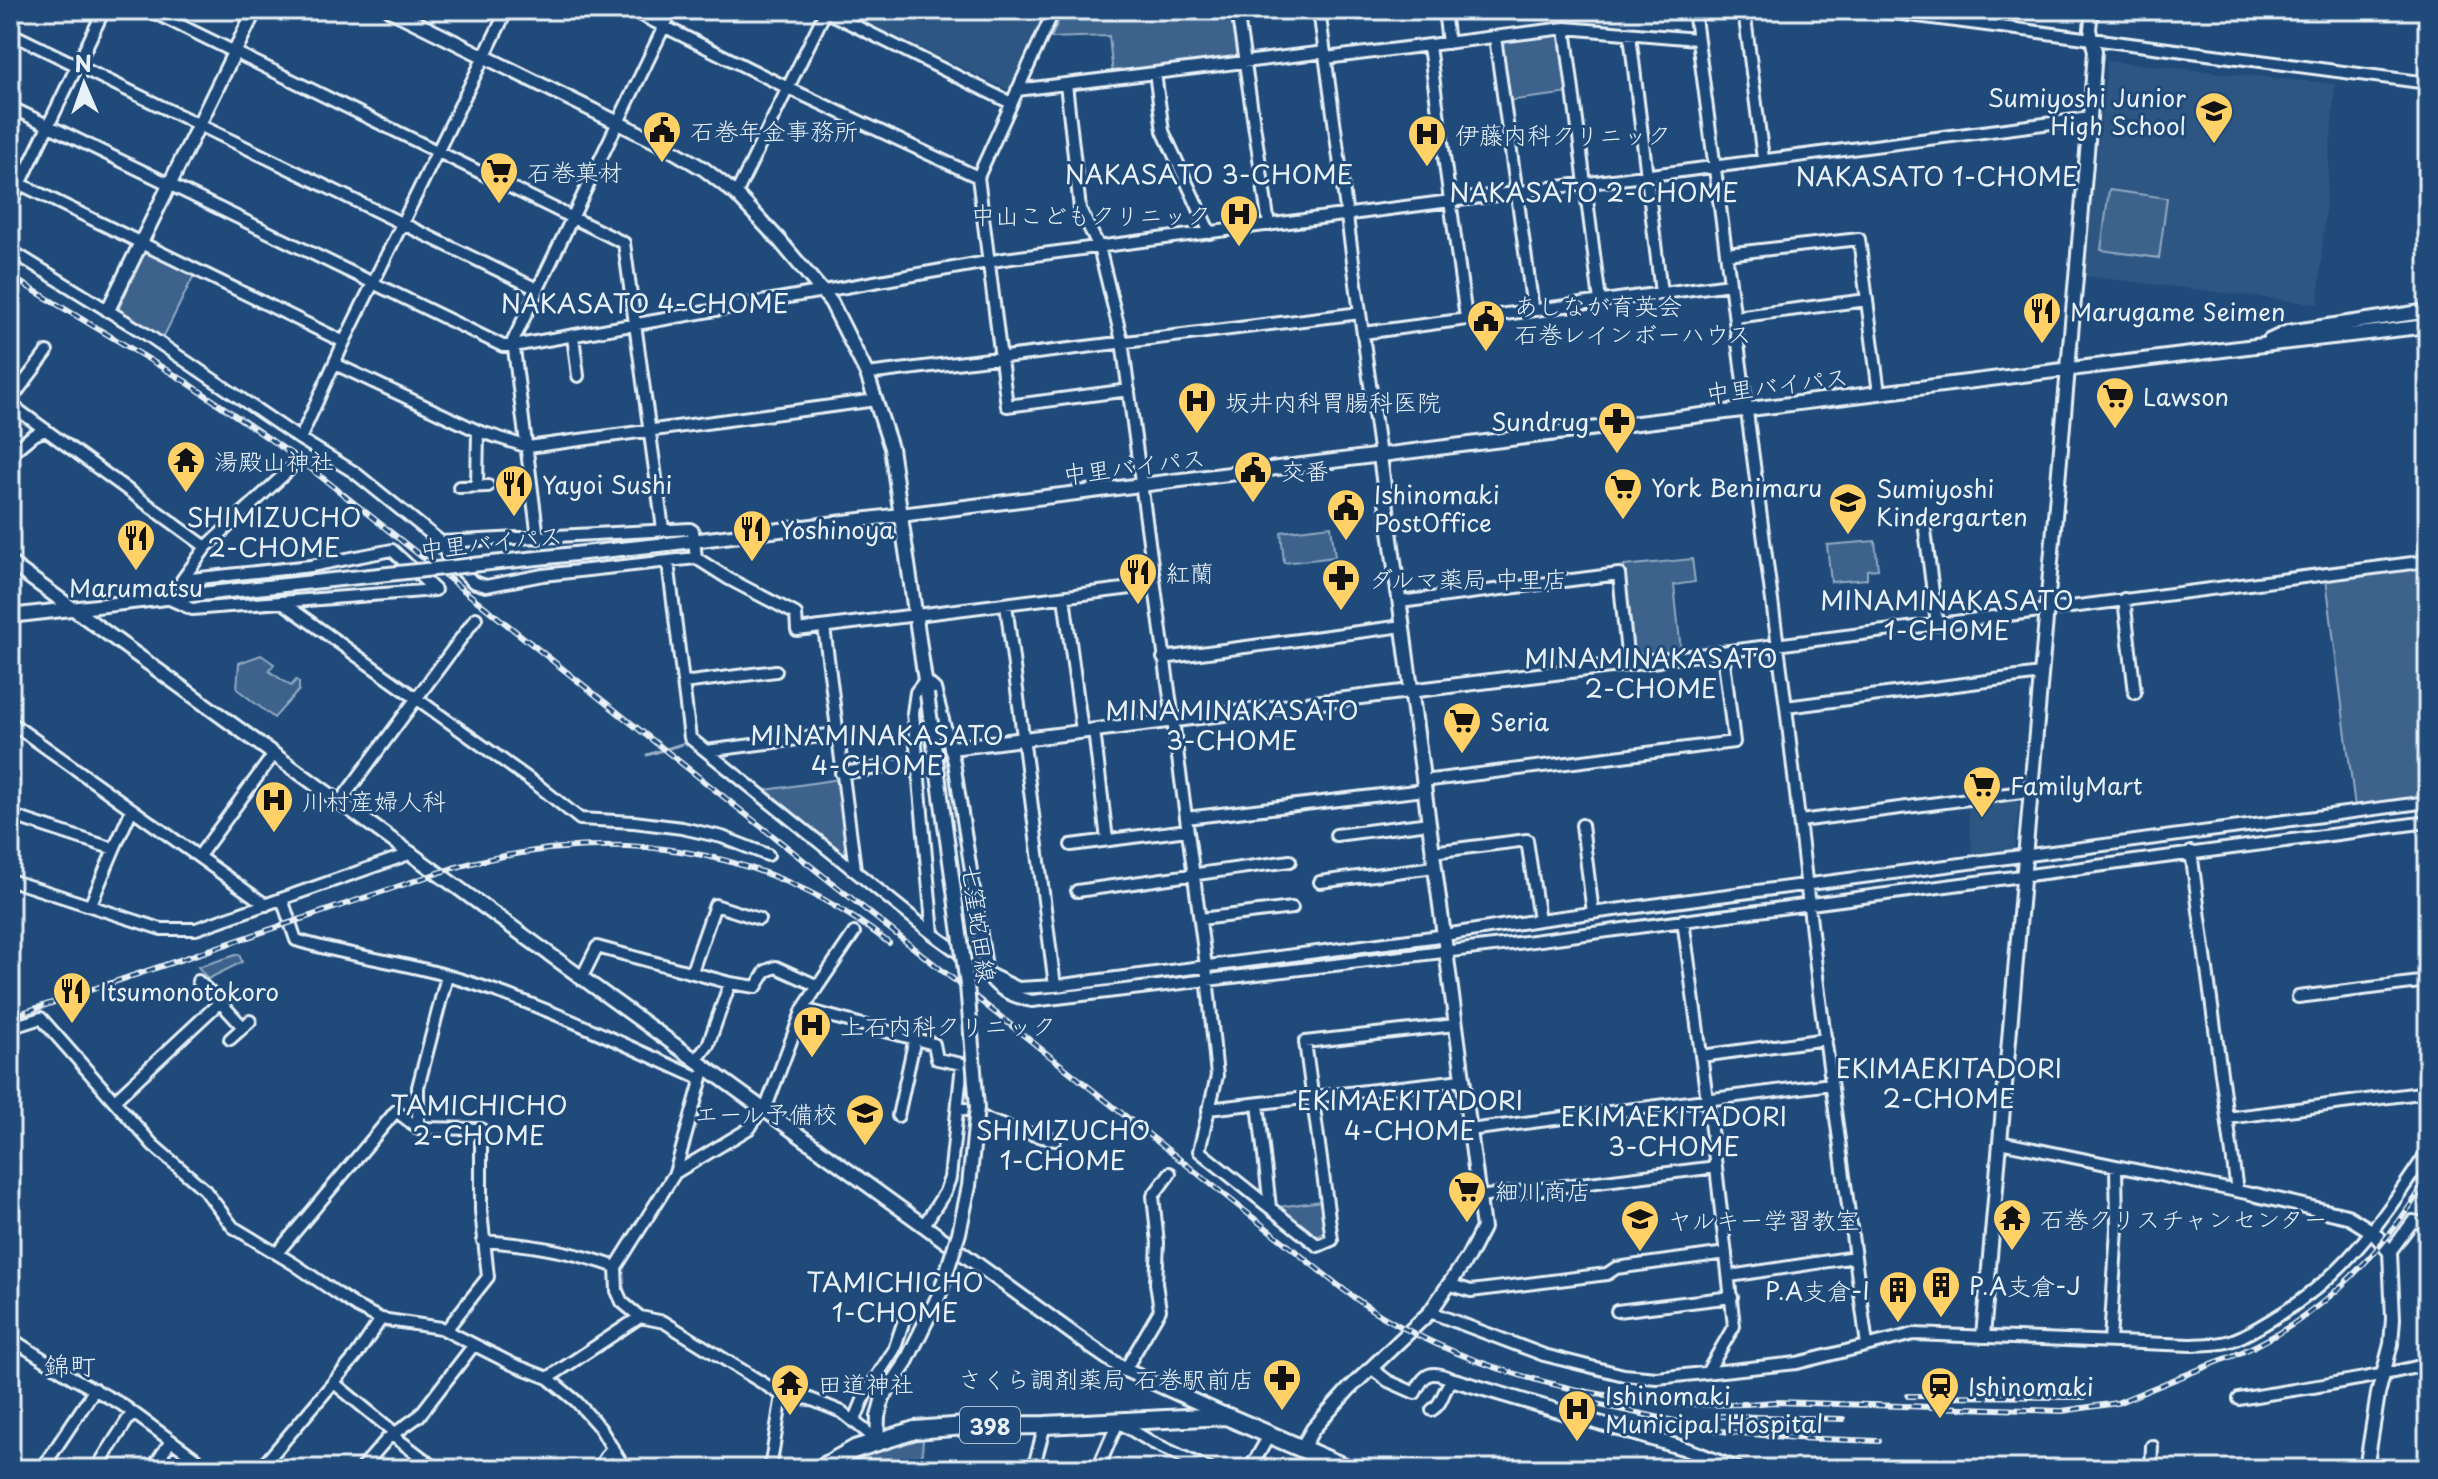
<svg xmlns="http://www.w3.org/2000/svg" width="2438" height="1479" font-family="'Playpen Sans','Klee One',sans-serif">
	<rect width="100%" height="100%" fill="#1f4a7a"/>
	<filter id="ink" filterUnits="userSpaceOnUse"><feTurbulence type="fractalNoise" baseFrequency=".0125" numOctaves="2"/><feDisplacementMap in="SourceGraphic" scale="16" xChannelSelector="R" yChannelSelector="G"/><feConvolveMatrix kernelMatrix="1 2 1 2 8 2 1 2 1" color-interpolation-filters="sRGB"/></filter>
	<g filter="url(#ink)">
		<path fill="#2e5683" d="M841,10H1046L1008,90Z
			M2107,61L2335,84L2318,304L2084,276Z
			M2013,799L2019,804L2014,850L1973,856L1967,804Z"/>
		<path fill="#3c628c" stroke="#92aac2" stroke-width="2" d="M1063,10H1234L1241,58L1113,75L1109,36L1051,38Z
			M1562,32L1570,93L1507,101L1499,40Z
			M2109,190L2167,198L2159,258L2101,250Z
			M150,253L194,275L163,338L119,314V308L143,255Z
			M1331,526L1335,557L1284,563L1281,532Z
			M1875,541L1878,569L1867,570V579L1831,582L1827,545Z
			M1692,559L1695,582L1674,585L1681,651L1637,656L1633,653L1624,566Z
			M2428,566V797L2355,807L2326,579Z
			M261,655L274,664L269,671L291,686L296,680L299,682V690L274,718L237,689L239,663Z
			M840,779L851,863L766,790Z
			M239,954L242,962L208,979L198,967Z
			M1322,1201L1326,1233L1316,1237L1279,1207Z
			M923,1439L921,1469H849L843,1464L899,1443Z"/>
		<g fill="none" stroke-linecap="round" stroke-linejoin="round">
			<path stroke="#9ab0c7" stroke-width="3" d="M647,755L682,744
				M2421,1171L2428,1160
				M2380,1230L2391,1213"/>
			<defs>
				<path id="minor" d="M149,10L624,243L663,529
					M631,10L788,88L978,177
					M823,10L1011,103
					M1054,10L978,177L1007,406L1129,390
					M1237,10L1269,225
					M1319,10L1360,313
					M1444,10L1448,43
					M1694,10L1786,707L1819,993L1867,1345
					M1744,10L1763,159
					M1871,10L2428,83
					M2092,10L2090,29L2092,39
					M1565,28L1600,301
					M10,33L537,289
					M1630,35L1661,293
					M1495,37L1533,309
					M1429,46L1466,318
					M1326,58L1565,28L1697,39
					M1155,73L1163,131L1210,233
					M1066,84L1080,209L1099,247L1122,341L1206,966L1217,1076L1199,1151L1318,1246L1332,1240L1305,1042L1455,1025
					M1017,90L1325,52
					M10,107L503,346H513L1004,259L2090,118
					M10,179L344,342
					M736,194L826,10
					M10,205L104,10
					M10,250L146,334L300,439L354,472L441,542L690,529L693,531L696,558
					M1726,254L1859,239L1879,393
					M1735,317L1867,300
					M1363,333L1730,284
					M573,336L578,376
					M335,364L478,431L528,447L876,400
					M867,374L1360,313L1380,456
					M10,401L47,352
					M10,404L206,547L182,580L184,596
					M300,439L344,342L507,10
					M10,454L32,436L45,430
					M477,486L478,431
					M459,487L488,486
					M1925,530L1937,624
					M538,538L513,341L672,10
					M441,542L447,556L473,582L486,586L543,575L696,558L729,579L796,614L797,630L1155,585
					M206,547L289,470
					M668,562L690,738L933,934L987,973L1018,988L1055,986L1432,937L1539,920L2428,802
					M1064,597L1082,731
					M167,598L192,609L435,590L392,550L311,566L182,580
					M2124,599L2135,693
					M282,602L540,787L580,819L634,822L682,828L722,837L768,855
					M1400,602L1619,574L1628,664
					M1006,604L1055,986
					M824,627L855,869
					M1163,658L1403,626
					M1659,660L2428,561
					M683,683L776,671
					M1786,707L2041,674
					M10,722L266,905
					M1094,730L1107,840
					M706,751L836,734
					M841,773L916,763
					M1423,781L1734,742L1723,653
					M340,802L476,618
					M10,815L114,849L132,809
					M1186,818L1424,790
					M1800,821L2030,791
					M1582,825L1593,913
					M1336,835L1429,823
					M1071,845L1187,830
					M1432,852L1527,840L1539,920
					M2191,852L2237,1191
					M199,856L274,754
					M10,880L161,929H196L412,853
					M1320,882L1434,867
					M1077,891L1290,861
					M282,899L296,940C344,955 396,961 445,975C534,1000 618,1042 701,1079
					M90,906L114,849
					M1200,919L1292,908
					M1683,920L1716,1167L1734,1326L1708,1371
					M933,934L913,713L916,692L925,680L935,689L954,762L987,973C995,990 1013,997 1032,1001L1510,944L2428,822
					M692,971L715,905L759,919
					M581,979L597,947L730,983L756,987L766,971L776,967L818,986L803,1009L934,1044L937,1059L962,1064L950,1178L945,1192L924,1225
					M198,981L220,1002
					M818,986L854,933
					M2298,997L2428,981
					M10,1028L41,1018L153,1145L204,1189L233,1227L294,1264L357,1307L381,1319L441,1328L512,1364L548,1378L576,1401L600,1428L625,1469
					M230,1039L250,1021
					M1701,1056L1826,1039
					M697,1059L708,1045L730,983
					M115,1100L220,1002L243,1027
					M1258,1104L1270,1207
					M762,1108L750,1128L675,1173L616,1267L617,1291L622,1302L640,1317L664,1322L782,1395L810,1399L842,1412L877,1440
					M958,1108C972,1109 980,1117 993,1122C1013,1130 1034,1135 1055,1140
					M1208,1109L1462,1080
					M765,1110L803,1009
					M898,1116L915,1038
					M2227,1118L2428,1092
					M418,1128V1087L447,976
					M1469,1130L1831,1084
					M2000,1142L2256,1195
					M675,1173L703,1074
					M1478,1197L1716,1167
					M483,1241C530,1244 572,1251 616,1267
					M2390,1252L2413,1221L2428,1224
					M277,1253L396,1111L418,1128L481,1129V1211L488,1277L446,1330
					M1730,1276L1855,1257
					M1448,1284L1471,1291L1607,1274L1616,1268L1726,1253
					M1617,1311L1732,1297
					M1430,1312L1544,1355L1624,1375L1657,1378L1797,1363L1914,1334L2191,1345C2202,1344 2216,1345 2227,1342C2243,1338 2257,1328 2271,1320C2346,1276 2381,1221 2428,1151
					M10,1338L73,1378L121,1404L210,1469
					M2110,1341L2117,1228L2116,1167
					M1371,1368L1388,1381L1415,1393C1426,1371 1431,1370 1454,1380C1442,1387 1445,1402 1432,1410
					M1125,1370L1160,1310L1156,1283L1158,1243L1153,1196L1170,1173
					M548,1378L640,1317
					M334,1383L395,1433
					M2239,1399C2302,1388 2366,1380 2428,1364
					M854,1422L866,1393L894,1350L908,1308
					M392,1435L437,1469
					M42,1469L95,1389
					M96,1469L132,1413
					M152,1469L171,1441
					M260,1469L356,1356L381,1319
					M361,1469L387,1439L419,1416L473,1346
					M598,1469L612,1447
					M770,1469L782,1395
					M1033,1469L1045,1425
					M1100,1469L1102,1459L1118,1422L1153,1443L1209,1469
					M1250,1469L1270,1434
					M2151,1469L2152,1446"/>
				<path id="tertiary" d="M390,10L663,145L704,169L736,194L780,241L831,302L867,374L891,448L927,694
					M108,310L255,10
					M2269,341L2288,332L2428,311
					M668,544L2263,345L2428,326
					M10,563L1090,1346L1125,1370L1223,1414
					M10,616L201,594
					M951,748L1659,660
					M2256,1195L2347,1216L2373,1232L2390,1252L2393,1319L2391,1344L2378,1394L2366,1469
					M1983,1336L2090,118L2095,51L2092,39
					M1454,1380L1683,1448L1737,1469
					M877,1440L878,1417L883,1397L904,1366L940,1293
					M1302,1448L1313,1429L1349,1389L1430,1312L1468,1257L1483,1228L1380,456"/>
				<path id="trunk" d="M819,1469L855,1449L915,1430L965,1426L1045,1425L1226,1416L1349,1469"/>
			</defs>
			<use href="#minor" stroke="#e8f1f8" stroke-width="16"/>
			<use href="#tertiary" stroke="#e8f1f8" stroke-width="18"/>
			<use href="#trunk" stroke="#e8f1f8" stroke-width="22"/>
			<use href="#minor" stroke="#1f4a7a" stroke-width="10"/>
			<use href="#tertiary" stroke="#1f4a7a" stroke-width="12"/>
			<use href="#trunk" stroke="#1f4a7a" stroke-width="16"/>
			<defs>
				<path id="rail" d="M10,276L185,381L300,460L1275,1235C1310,1262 1344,1293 1382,1316C1497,1383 1643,1414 1775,1402L2062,1411L2117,1403L2222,1360
					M10,1017L453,868C608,825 759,841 889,943
					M2211,1364C2306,1333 2377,1262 2428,1178
					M1908,1396L2084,1397
					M1591,1403L1721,1431L1795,1438L1879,1441
					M1720,1416L1843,1419"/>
			</defs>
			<use href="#rail" stroke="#e8f1f8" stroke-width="6"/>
			<use href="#rail" stroke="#1f4a7a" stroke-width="3" stroke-dasharray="9" stroke-linecap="butt"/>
			<defs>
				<path id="tertiary-bridge" d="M201,594L668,544
					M927,694L967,985L977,1107L969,1186L959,1233L940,1293"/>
			</defs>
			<use href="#tertiary-bridge" stroke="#e8f1f8" stroke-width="18" stroke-linecap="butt"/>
			<use href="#tertiary-bridge" stroke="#1f4a7a" stroke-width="12"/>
		</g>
	</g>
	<defs>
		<symbol id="school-pin" viewBox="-11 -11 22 30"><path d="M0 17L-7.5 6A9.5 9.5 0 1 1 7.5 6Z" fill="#ffd166" stroke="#1f4a7a"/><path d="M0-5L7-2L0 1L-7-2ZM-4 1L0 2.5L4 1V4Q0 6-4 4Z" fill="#111"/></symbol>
		<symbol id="civic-pin" viewBox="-11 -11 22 30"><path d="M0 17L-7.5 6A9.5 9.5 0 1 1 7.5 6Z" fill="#ffd166" stroke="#1f4a7a"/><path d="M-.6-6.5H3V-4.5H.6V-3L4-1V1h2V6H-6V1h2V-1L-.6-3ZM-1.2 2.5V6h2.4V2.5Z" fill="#111"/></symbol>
		<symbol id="hospital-pin" viewBox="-11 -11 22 30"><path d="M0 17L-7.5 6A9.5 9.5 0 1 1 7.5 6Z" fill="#ffd166" stroke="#1f4a7a"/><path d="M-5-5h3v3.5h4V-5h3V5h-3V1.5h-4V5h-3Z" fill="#111"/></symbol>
		<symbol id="supermarket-pin" viewBox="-11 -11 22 30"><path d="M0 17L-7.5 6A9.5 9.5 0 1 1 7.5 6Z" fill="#ffd166" stroke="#1f4a7a"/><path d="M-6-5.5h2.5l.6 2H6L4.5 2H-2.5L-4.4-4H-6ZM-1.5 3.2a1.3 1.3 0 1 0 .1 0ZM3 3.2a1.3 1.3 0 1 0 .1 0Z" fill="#111"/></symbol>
		<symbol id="restaurant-pin" viewBox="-11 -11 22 30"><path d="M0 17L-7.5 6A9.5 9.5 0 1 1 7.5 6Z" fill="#ffd166" stroke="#1f4a7a"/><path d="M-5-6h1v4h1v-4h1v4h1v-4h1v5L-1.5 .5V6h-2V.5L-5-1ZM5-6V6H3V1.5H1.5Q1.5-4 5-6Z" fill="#111"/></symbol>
		<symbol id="pharmacy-pin" viewBox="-11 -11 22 30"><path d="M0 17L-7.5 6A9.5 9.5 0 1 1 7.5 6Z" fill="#ffd166" stroke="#1f4a7a"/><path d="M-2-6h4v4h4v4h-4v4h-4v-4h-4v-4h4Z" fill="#111"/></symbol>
		<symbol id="temple-pin" viewBox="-11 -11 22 30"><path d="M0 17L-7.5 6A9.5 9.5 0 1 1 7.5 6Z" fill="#ffd166" stroke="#1f4a7a"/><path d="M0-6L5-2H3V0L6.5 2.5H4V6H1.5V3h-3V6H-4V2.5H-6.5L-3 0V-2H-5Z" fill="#111"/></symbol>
		<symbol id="building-pin" viewBox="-11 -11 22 30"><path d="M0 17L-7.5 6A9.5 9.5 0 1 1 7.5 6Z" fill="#ffd166" stroke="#1f4a7a"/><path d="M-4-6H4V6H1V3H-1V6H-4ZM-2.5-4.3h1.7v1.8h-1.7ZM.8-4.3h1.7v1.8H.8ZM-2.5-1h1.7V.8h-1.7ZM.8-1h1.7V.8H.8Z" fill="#111"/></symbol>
		<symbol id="station-pin" viewBox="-11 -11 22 30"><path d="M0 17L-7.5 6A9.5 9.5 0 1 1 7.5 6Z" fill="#ffd166" stroke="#1f4a7a"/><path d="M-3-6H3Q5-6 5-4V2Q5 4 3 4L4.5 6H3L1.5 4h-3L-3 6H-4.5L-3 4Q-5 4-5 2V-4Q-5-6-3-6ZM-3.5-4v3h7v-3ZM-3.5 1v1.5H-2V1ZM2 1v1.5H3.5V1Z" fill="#111"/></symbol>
	</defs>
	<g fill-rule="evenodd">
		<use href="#school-pin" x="2192" y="89" width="44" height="60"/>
		<use href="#civic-pin" x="640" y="108" width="44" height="60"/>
		<use href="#hospital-pin" x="1405" y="112" width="44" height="60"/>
		<use href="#supermarket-pin" x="477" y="149" width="44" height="60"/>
		<use href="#hospital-pin" x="1217" y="192" width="44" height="60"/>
		<use href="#restaurant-pin" x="2020" y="289" width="44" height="60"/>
		<use href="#civic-pin" x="1464" y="297" width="44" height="60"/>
		<use href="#supermarket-pin" x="2093" y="374" width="44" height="60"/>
		<use href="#hospital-pin" x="1175" y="379" width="44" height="60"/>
		<use href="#pharmacy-pin" x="1595" y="399" width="44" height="60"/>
		<use href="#temple-pin" x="164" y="438" width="44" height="60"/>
		<use href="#civic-pin" x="1231" y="448" width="44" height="60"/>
		<use href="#restaurant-pin" x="492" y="462" width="44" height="60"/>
		<use href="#supermarket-pin" x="1601" y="465" width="44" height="60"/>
		<use href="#school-pin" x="1826" y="480" width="44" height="60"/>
		<use href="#civic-pin" x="1324" y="486" width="44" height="60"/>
		<use href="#restaurant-pin" x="730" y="507" width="44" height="60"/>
		<use href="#restaurant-pin" x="114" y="516" width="44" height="60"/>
		<use href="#restaurant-pin" x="1116" y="550" width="44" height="60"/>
		<use href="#pharmacy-pin" x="1319" y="556" width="44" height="60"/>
		<use href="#supermarket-pin" x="1440" y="699" width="44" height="60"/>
		<use href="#supermarket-pin" x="1960" y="763" width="44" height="60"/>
		<use href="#hospital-pin" x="252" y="778" width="44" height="60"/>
		<use href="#restaurant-pin" x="50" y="969" width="44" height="60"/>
		<use href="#hospital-pin" x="790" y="1003" width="44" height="60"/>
		<use href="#school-pin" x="843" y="1091" width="44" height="60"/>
		<use href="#supermarket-pin" x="1445" y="1168" width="44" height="60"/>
		<use href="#temple-pin" x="1990" y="1196" width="44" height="60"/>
		<use href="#school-pin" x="1618" y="1197" width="44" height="60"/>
		<use href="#building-pin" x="1919" y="1263" width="44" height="60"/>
		<use href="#building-pin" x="1876" y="1268" width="44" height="60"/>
		<use href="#pharmacy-pin" x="1260" y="1356" width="44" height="60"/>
		<use href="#temple-pin" x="768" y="1361" width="44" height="60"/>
		<use href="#station-pin" x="1918" y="1364" width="44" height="60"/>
		<use href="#hospital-pin" x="1555" y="1387" width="44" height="60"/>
	</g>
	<g text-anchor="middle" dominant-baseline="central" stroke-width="6" stroke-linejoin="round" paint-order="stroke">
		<rect fill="#1f4a7a" stroke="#acbfd2" stroke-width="2" x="960" y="1407" width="60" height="36" rx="6"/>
		<g font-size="22" font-weight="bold" fill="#e8f1f8">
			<text x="990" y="1425">398</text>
		</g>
		<g font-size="24" fill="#e8f1f8" stroke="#1f4a7a" text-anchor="start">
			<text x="2186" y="97" text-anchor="end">Sumiyoshi Junior<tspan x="2186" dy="28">High School</tspan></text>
			<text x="690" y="130">石巻年金事務所</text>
			<text x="1455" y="134">伊藤内科クリニック</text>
			<text x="527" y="171">石巻菓材</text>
			<text x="1211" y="214" text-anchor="end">中山こどもクリニック</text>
			<text x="1514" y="305">あしなが育英会<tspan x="1514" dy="28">石巻レインボーハウス</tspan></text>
			<text x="2070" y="311">Marugame Seimen</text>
			<text x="2143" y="396">Lawson</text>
			<text x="1225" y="401">坂井内科胃腸科医院</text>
			<text x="1589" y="421" text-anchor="end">Sundrug</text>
			<text x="214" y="460">湯殿山神社</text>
			<text x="1281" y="470">交番</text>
			<text x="542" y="484">Yayoi Sushi</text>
			<text x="1651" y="487">York Benimaru</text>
			<text x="1876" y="488">Sumiyoshi<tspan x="1876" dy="28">Kindergarten</tspan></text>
			<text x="1374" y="494">Ishinomaki<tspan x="1374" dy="28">PostOffice</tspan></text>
			<text x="780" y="529">Yoshinoya</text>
			<text x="1166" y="572">紅蘭</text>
			<text x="1369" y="578">ダルマ薬局 中里店</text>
			<text x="136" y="587" text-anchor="middle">Marumatsu</text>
			<text x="1490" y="721">Seria</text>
			<text x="2010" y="785">FamilyMart</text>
			<text x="302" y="800">川村産婦人科</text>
			<text x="100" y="991">Itsumonotokoro</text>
			<text x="840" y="1025">上石内科クリニック</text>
			<text x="837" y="1113" text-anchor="end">エール予備校</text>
			<text x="1495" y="1190">細川商店</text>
			<text x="2040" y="1218">石巻クリスチャンセンター</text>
			<text x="1668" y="1219">ヤルキー学習教室</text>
			<text x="1969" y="1285">P.A支倉-J</text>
			<text x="1870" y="1290" text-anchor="end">P.A支倉-I</text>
			<text x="1254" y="1378" text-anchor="end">さくら調剤薬局 石巻駅前店</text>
			<text x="818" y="1383">田道神社</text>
			<text x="1968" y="1386">Ishinomaki</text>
			<text x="1605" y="1395">Ishinomaki<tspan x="1605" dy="28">Municipal Hospital</tspan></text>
		</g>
		<g font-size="24" fill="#e8f1f8" stroke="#1f4a7a">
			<text transform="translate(1777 384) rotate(-7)">中里バイパス</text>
			<text transform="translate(1134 465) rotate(-7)">中里バイパス</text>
			<text transform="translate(491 541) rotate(-6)">中里バイパス</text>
			<text transform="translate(980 923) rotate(82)">七窪蛇田線</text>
		</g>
		<g font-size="26" fill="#e8f1f8" stroke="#1f4a7a">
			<text x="1209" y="173">NAKASATO 3-CHOME</text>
			<text x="1937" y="175">NAKASATO 1-CHOME</text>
			<text x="1594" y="191">NAKASATO 2-CHOME</text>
			<text x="645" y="302">NAKASATO 4-CHOME</text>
			<text x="274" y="516">SHIMIZUCHO<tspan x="274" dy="30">2-CHOME</tspan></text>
			<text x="1947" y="599">MINAMINAKASATO<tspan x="1947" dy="30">1-CHOME</tspan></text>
			<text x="1651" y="657">MINAMINAKASATO<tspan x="1651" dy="30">2-CHOME</tspan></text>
			<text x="1232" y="709">MINAMINAKASATO<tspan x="1232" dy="30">3-CHOME</tspan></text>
			<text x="877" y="734">MINAMINAKASATO<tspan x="877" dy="30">4-CHOME</tspan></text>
			<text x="1949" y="1067">EKIMAEKITADORI<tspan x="1949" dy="30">2-CHOME</tspan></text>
			<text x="1410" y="1099">EKIMAEKITADORI<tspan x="1410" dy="30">4-CHOME</tspan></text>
			<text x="479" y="1104">TAMICHICHO<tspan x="479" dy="30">2-CHOME</tspan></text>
			<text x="1674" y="1115">EKIMAEKITADORI<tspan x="1674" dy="30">3-CHOME</tspan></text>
			<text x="1063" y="1129">SHIMIZUCHO<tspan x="1063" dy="30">1-CHOME</tspan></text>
			<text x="895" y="1281">TAMICHICHO<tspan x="895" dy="30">1-CHOME</tspan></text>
			<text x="70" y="1364">錦町</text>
		</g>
	</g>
	<rect width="2438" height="1479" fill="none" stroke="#1f4a7a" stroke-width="40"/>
	<rect x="20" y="20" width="2398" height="1439" fill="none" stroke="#e8f1f8" stroke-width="3" filter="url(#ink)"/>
	<g transform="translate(84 84) rotate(358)" stroke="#1f4a7a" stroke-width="6" paint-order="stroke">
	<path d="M0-6L14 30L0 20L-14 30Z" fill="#e8f1f8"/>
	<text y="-12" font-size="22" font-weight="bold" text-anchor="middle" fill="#e8f1f8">N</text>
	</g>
</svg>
